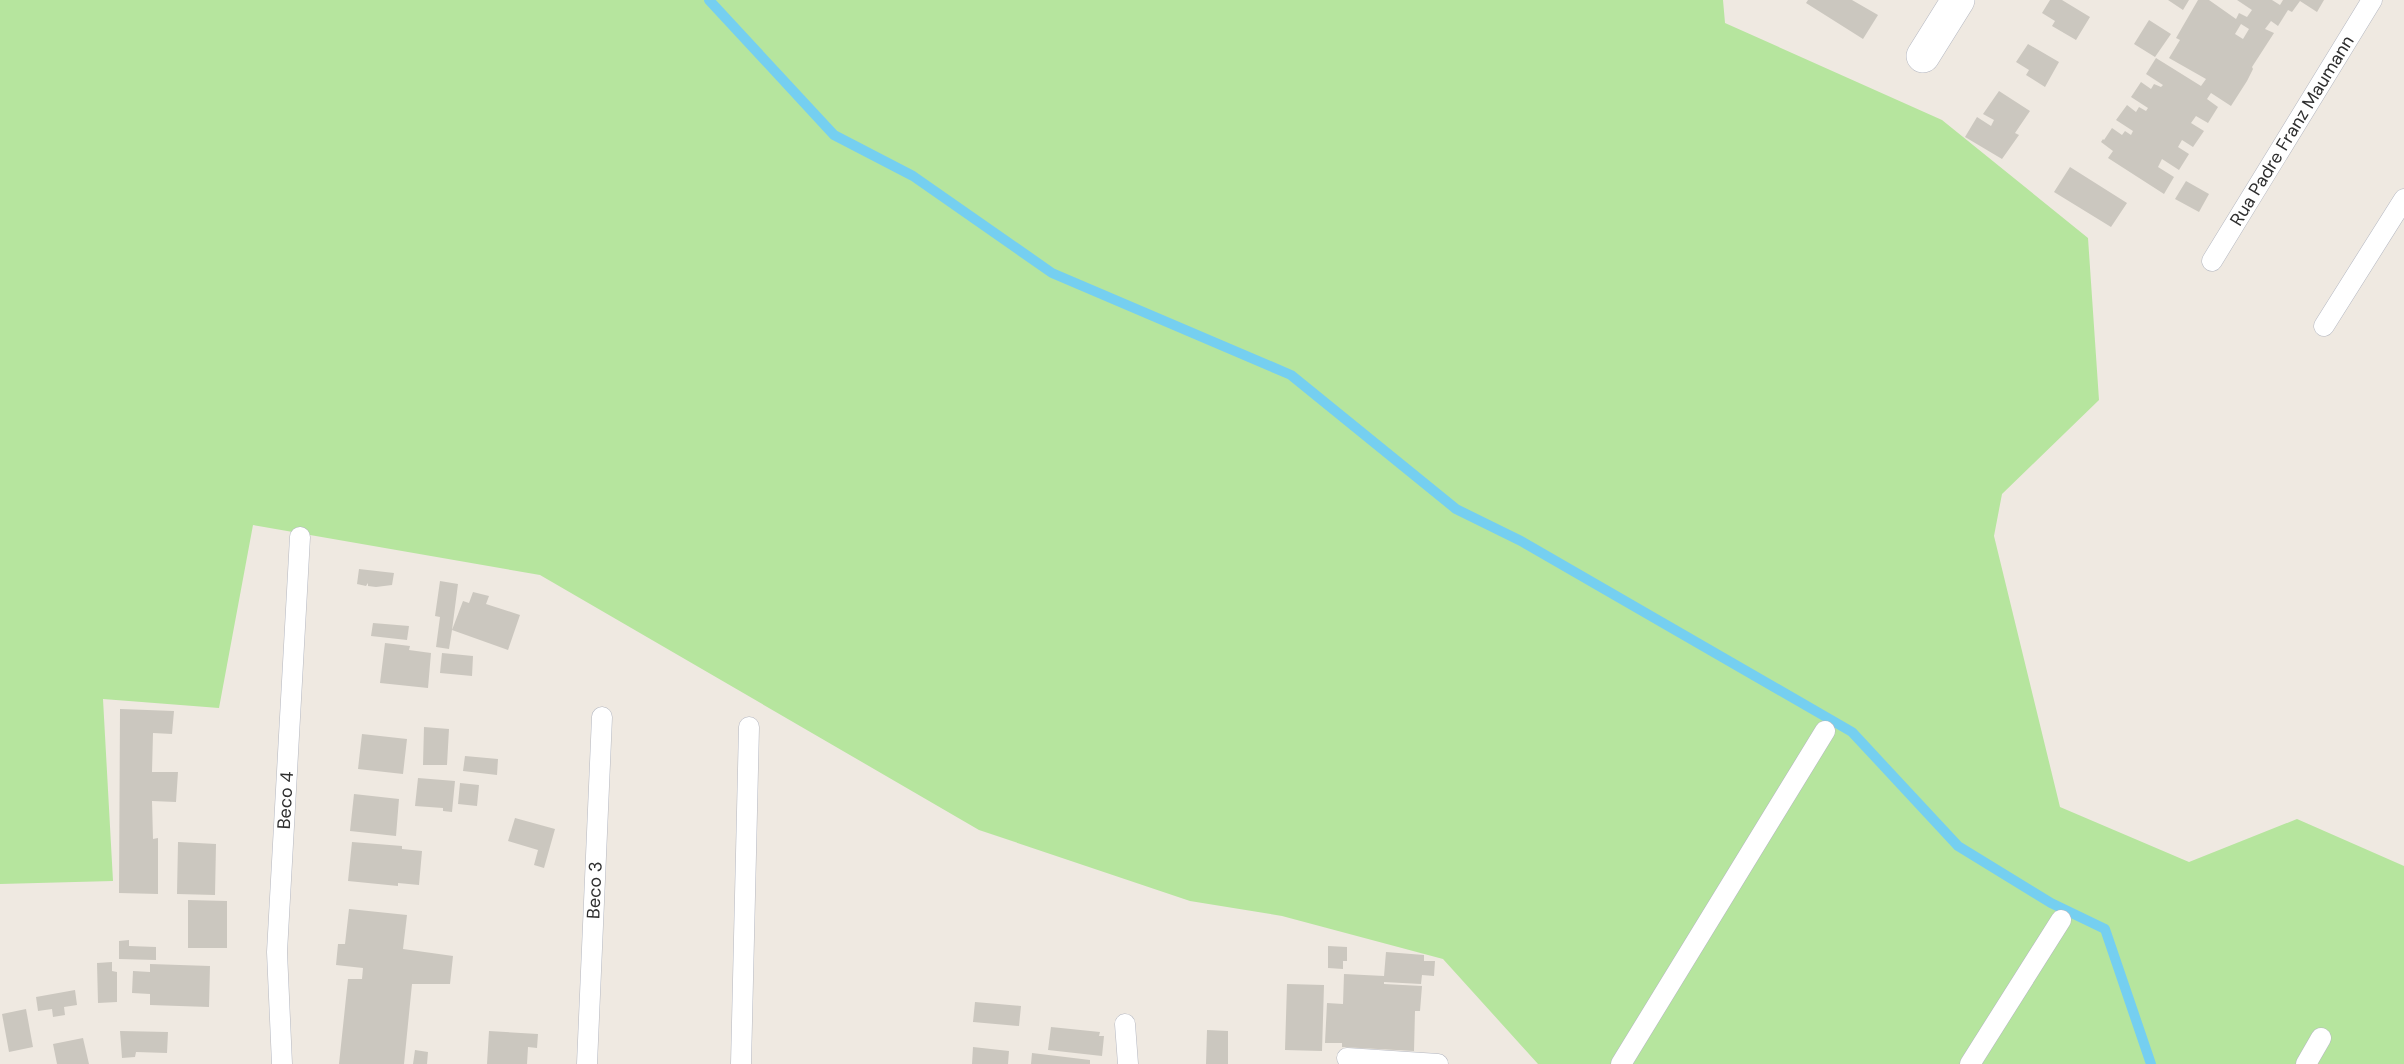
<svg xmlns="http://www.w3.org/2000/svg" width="2404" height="1064" font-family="'DM Sans',sans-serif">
	<rect width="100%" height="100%" fill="#efe9e1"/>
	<path fill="#b6e59e" d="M0,0H1723L1725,23L1942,120L2088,238L2099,400L2002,494L1994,536L2060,807L2189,862L2297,819L2404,866V1064H1538L1443,959L1282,916L1190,901L979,830L540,575L253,525L219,708L103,699L113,881L0,884Z"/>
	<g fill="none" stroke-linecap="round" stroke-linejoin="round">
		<path stroke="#75cff0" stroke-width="10" d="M709,0L834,135L913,176L1052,273L1291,375L1456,509L1521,541L1852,732L1958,846L2051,903L2105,929L2151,1064"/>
	</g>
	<path fill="#cbc7bf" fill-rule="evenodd" d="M1808,0H1852L1878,15L1863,39L1806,3Z
		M2050,0H2062L2090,17L2076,40L2052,26L2055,21L2042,13Z
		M2168,0H2189L2183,10Z
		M2198,0H2209L2236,19L2239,13L2247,17L2252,10L2237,0H2272L2280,5L2283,0H2324L2317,12L2300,1L2292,12L2288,10L2278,26L2271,21L2265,29L2274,33L2252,67L2253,69L2247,81L2231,106L2211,93L2207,99L2218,107L2208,123L2196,116L2191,123L2204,131L2193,147L2182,140L2178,147L2189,154L2179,170L2162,159L2158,167L2174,177L2164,194L2108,158L2113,151L2101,142L2103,139L2104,140L2112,128L2122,135L2125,131L2131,135L2133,131L2116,120L2127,105L2136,112L2139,107L2146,111L2148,108L2131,97L2141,82L2151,89L2154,84L2161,87L2163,85L2146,74L2156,58L2201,86L2206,79L2169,58L2180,40L2176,38ZM2241,24L2249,29L2243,39L2235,34Z
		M2149,20L2171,34L2155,57L2134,44Z
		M2028,44L2059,62L2045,87L2026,75L2029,70L2016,62Z
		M1999,91L2030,111L2015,133L2019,135L2002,159L1965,137L1977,117L1991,126L1994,120L1983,114Z
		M2070,167L2127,203L2111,227L2054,192Z
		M2186,181L2209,194L2199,212L2175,199Z
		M359,569L394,573L392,585L376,587L368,586V583L366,586L357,584Z
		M440,581L458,584L452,630L463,601L469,603L473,592L489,596L486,604L520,615L508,650L452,630L449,649L436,647L440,617L435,616Z
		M373,623L409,626L407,640L371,636Z
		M385,643L410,646L409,650L431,653L428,688L380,683Z
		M442,653L473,656L472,676L440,673Z
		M120,709L174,711L172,734L153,733L152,772H178L176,802L152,801L153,839L158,838V894L119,893Z
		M424,727L449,729L447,765H423Z
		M362,734L407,739L403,774L358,769Z
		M465,756L498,759L497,775L463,771Z
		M418,778L455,781L452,812L443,811V808L415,806Z
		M460,783L479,785L477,806L458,804Z
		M354,794L399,799L396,836L350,831Z
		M515,818L555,829L544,868L534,865L538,850L508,841Z
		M178,842L216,844L215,895L177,894Z
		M352,842L402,846V849L422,851L419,885L398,883V886L348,881Z
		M188,900L227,901V948H188Z
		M349,909L407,915L403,949L453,956L450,984H412L404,1064H339L348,979H362L363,968L336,965L338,944H345Z
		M129,940V946L156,947V960L119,959V941Z
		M1328,946L1347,947V961H1343V969L1328,968Z
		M1386,952L1424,955V961H1435L1434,976L1422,975L1421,984L1384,982V984L1422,986L1420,1011H1415L1414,1051L1342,1047V1043H1325L1327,1003L1343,1004L1344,974L1384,976Z
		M112,962V971L117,972V1002L98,1003L97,963Z
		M150,964L210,966L209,1007L150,1005V994L132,993L133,971L150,972Z
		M1287,984L1324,985L1322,1051L1285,1050Z
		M75,990L77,1005L64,1007L65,1015L53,1017L52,1009L38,1011L36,997Z
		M975,1002L1021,1006L1019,1026L973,1022Z
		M26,1009L33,1047L9,1052L2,1014Z
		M1051,1027L1100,1032L1099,1036H1104L1102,1056L1048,1050Z
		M1207,1030L1228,1031V1064H1206Z
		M120,1031L168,1032L167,1053L136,1052L135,1057L122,1058Z
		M489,1031L538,1034L537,1048L528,1047L527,1064H487Z
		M83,1038L89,1064H57L53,1044Z
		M973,1047L1009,1051L1008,1064H972Z
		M415,1050L428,1052L427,1064H413Z
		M1032,1053L1090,1060V1064H1031Z"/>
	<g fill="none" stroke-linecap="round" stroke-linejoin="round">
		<defs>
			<g id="lane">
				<path id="s1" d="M2212,261L2372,0"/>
				<path d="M2324,326L2404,199"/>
				<path d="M1125,1024L1128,1064"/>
				<path d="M1347,1058L1438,1064"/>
				<path id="s2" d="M282,1064L277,952L300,537"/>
				<path id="s3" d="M587,1064L602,717"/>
				<path d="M741,1064L749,727"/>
				<path d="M1621,1064L1825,731"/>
				<path d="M1970,1064L2061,920"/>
				<path d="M2306,1064L2321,1038"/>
			</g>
			<path id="street" d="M1923,56L1958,0"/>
		</defs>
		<use href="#lane" stroke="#b4b7c1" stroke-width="21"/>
		<use href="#street" stroke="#b4b7c1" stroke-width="34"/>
		<use href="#lane" stroke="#fff" stroke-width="20"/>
		<use href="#street" stroke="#fff" stroke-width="33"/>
	</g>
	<g text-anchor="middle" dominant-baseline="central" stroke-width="4.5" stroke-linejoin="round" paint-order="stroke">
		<g font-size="18" fill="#2e2e2e" stroke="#fff">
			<text stroke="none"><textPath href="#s1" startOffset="153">Rua Padre Franz Maumann</textPath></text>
			<text stroke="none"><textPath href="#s2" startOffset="264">Beco 4</textPath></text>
			<text stroke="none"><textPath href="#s3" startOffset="174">Beco 3</textPath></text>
		</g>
	</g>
</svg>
